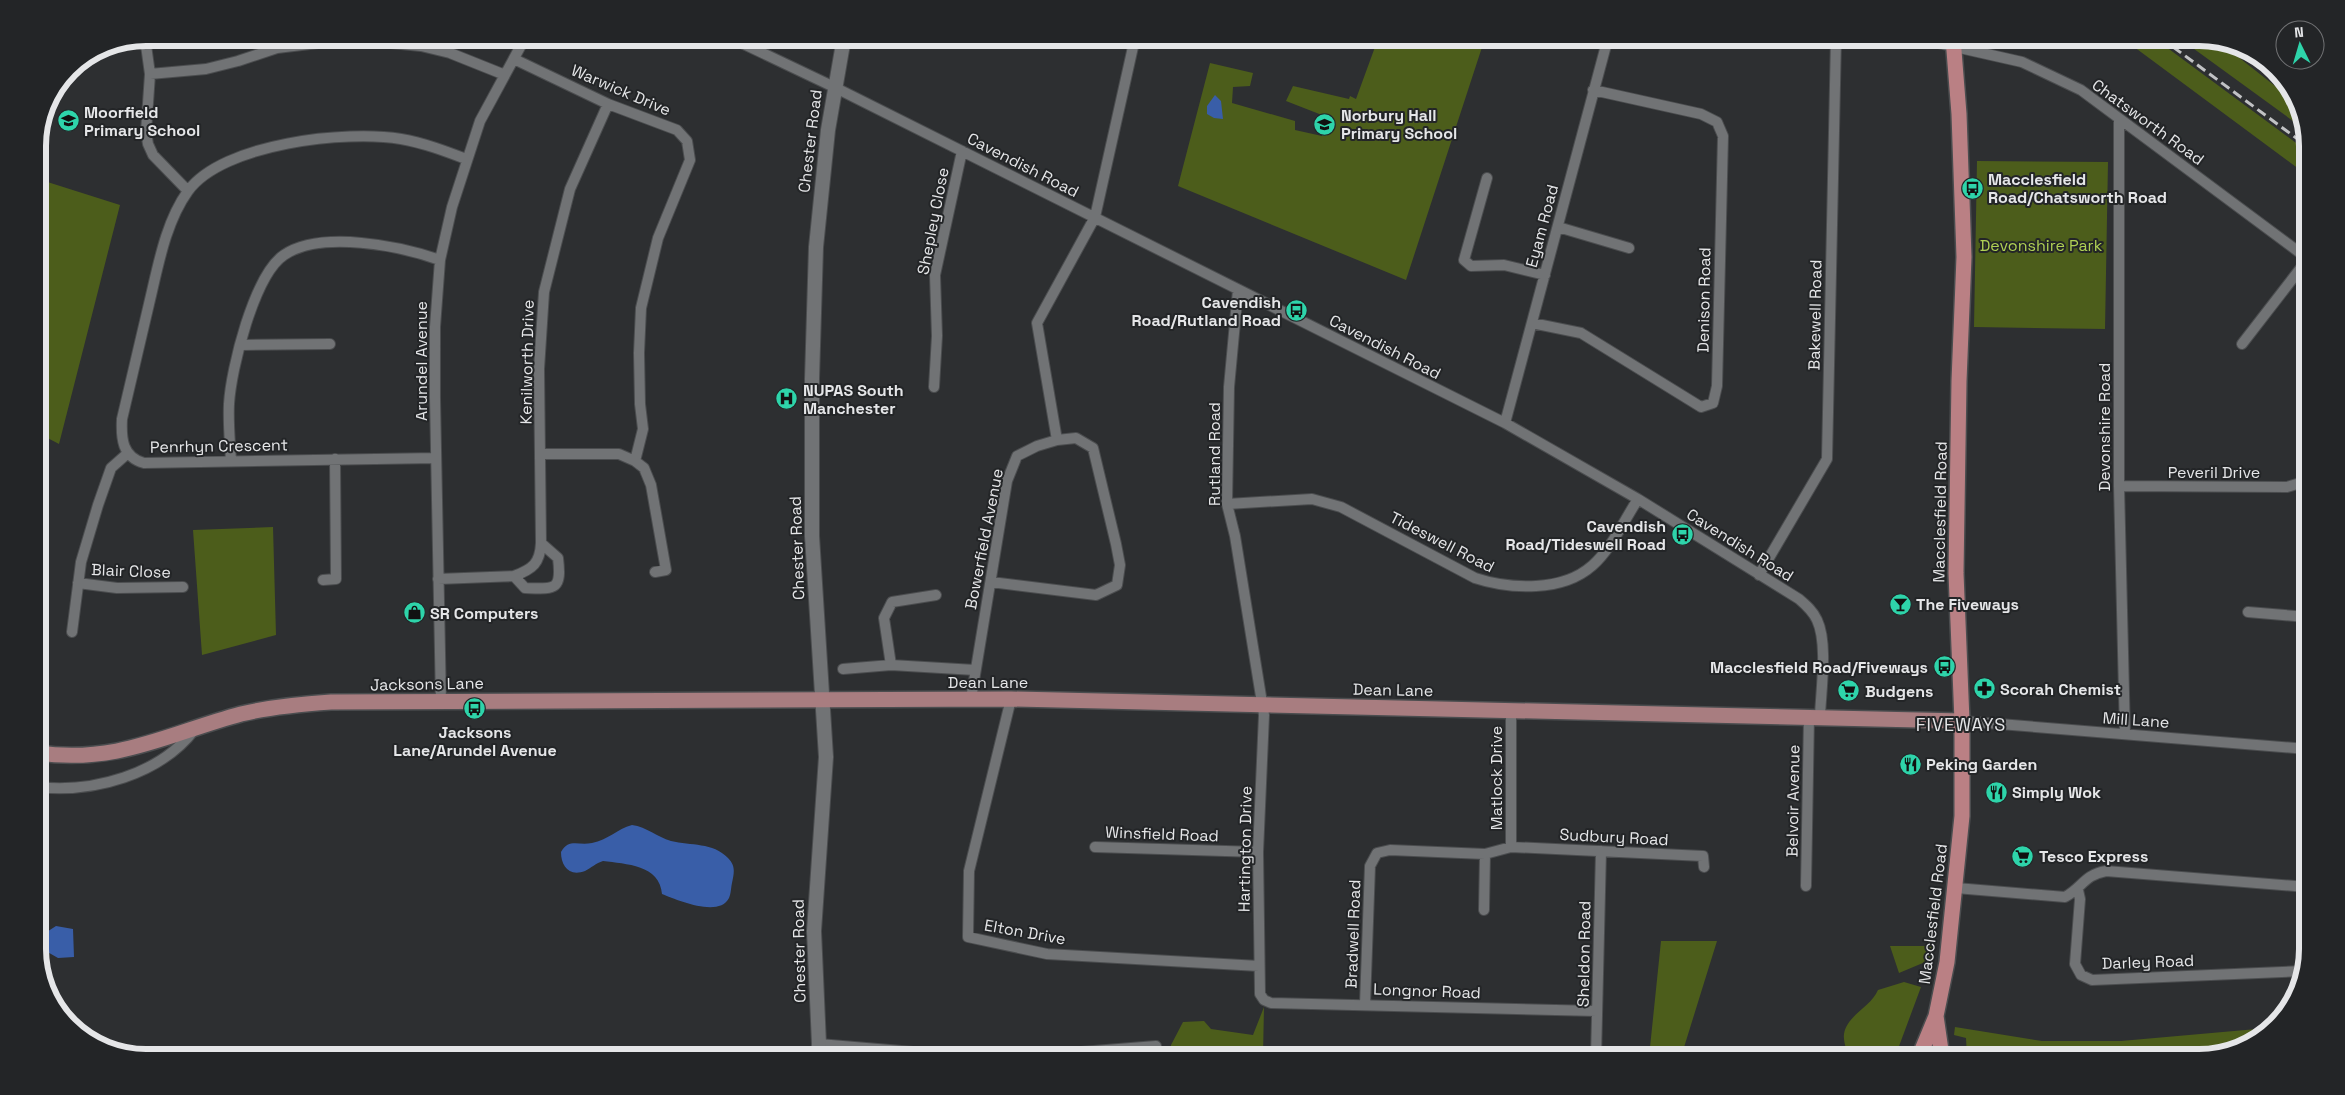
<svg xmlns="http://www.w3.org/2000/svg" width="2345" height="1095" font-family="'Space Grotesk',sans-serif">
	<rect width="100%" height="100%" fill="#2d2f31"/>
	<path fill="#4c5d1b" d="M1365,38H1485L1406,280L1178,186L1210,63L1253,73L1250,86L1233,87L1232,103L1295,121V130L1322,136L1327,117L1286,101L1293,86L1349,99L1350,96L1356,99L1375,47Z
		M2122,38H2154L2307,151V175Z
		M2179,38H2198L2218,41L2294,101L2304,129Z
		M1977,161L2108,162L2105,329L1974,327Z
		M38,179L120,205L59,444L38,433Z
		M273,527L276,635L202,655L193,530Z
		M1661,941H1717L1681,1057H1649Z
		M1890,946H1932L1930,960L1899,973Z
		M1904,982L1921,987L1895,1057H1848C1847,1051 1843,1041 1844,1034C1847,1015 1871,1007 1878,990Z
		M1264,1007L1263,1056L1307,1049L1399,1057H1170L1171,1045L1183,1022L1204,1021L1211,1029L1253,1035Z
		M1955,1027L2042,1041H2121L2268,1028L2259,1039L2199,1057H1967L1966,1038L1954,1035Z"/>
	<path fill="#395ea8" d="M1215,95L1221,101L1223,119L1214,118L1207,114V106Z
		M632,825C647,827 657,837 671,841C691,846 713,842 728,858C736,866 734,873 732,883C731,887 731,894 729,898C719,918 677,900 662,894C660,865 626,864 603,861C596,863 591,868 585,871C569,877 561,866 561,852C569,838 578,846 592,843C608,840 617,829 632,825Z
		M56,926L73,929L74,957L58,958L44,950L39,937Z"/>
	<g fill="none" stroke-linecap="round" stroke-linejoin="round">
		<defs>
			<path id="minor" d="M145,38L150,74L146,132L148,144L153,155L188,191
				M731,38L834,87L1505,423L1638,499L1799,599C1806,605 1813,611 1817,620C1828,643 1821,690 1820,716
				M1916,38L2022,62L2081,90L2307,258
				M1006,43L1007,38
				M514,59L608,104L677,130L687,141L690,160L658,238L641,308L639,353L640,404L643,429L635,461
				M150,74L206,69L238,61L277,48L351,39L421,46L450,53L505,75
				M2119,120V486L2125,734
				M1487,178L1464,260L1471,266L1504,265L1545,275
				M1558,227L1629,248
				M1238,290L1229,387L1227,504L1235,536L1264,715L1258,852L1260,994L1264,1000L1271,1003L1597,1011
				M1532,323L1581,333L1701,407L1713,403L1717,386L1723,136L1717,122L1701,114L1593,90
				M2242,344L2307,260
				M242,345L330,344
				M934,387L937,336L935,275L962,151
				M1505,423L1608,38
				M541,454H619L635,461L644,468L651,485L666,570L655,572
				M436,458L144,463C122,457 121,438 122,419C131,380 140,342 149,304C158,267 165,223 188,191C223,143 347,130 401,139C424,143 445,151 466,159
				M231,461C230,442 228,423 229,404C231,369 254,275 284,255C321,230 401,246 440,260
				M2119,486L2287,487L2307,481
				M1227,504L1312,499L1341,507L1475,578C1496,585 1515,587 1536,586C1598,583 1609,545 1638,499
				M1759,575L1827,459L1836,38
				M514,576C533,569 540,563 541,543
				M438,579L514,576L525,588C555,589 562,591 558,558L541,543L539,369L544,292L570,189L608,104
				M323,580L336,579L335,459
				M991,582L1096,595L1117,585L1120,565L1116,544L1093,448L1076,438L1057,440
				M78,583L117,588L183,587
				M2248,612L2307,617
				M72,632L81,562L98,505L111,468L128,453
				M891,665L884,618L892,602L936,595
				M843,669L891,665L975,670
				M971,699L1007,481L1017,456L1037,446L1057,440L1037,323L1095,217L1135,38
				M1011,699L969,871L968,937L1047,954L1259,966
				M441,703L435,398V327L440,260L452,207L480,121L525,38
				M1511,710V847
				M1962,721L2307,749
				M38,787C93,793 160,775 195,729
				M1095,847L1258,852
				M1806,886L1809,716
				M1956,888L2065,897C2083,887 2084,875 2106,871L2307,887
				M2078,890L2080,899L2075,964L2081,975L2092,980L2303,971
				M1484,910L1485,854
				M1365,1004L1370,866L1377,853L1390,850L1485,854L1511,847L1703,856L1704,867
				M819,1044L972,1057
				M1019,1057L1156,1046
				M1596,1057L1601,851"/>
			<path id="tertiary" d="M818,1057L819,1044L814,931L826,757L812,536V379L816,247L828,130L844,38"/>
			<path id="primary" d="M38,753C118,764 167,734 241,714C270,707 301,704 331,702L1011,699L1962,721"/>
			<path id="trunk" d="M1936,1016L1942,1057
				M1919,1057L1936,1016L1947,962L1962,816V721L1956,573L1959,381L1964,257L1959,114L1953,38"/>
		</defs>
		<use href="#minor" stroke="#4b4d4f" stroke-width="12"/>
		<use href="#tertiary" stroke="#4b4d4f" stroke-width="16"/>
		<use href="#primary" stroke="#4b4d4f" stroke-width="18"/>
		<use href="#trunk" stroke="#4b4d4f" stroke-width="18"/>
		<use href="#minor" stroke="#717375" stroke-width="10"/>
		<use href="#tertiary" stroke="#717375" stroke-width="14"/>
		<use href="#primary" stroke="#a87d80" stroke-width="15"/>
		<use href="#trunk" stroke="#ba8084" stroke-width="15"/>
		<path stroke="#c1c2c4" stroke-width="3" stroke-dasharray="10 5" stroke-linecap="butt" d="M2161,38L2307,146"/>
	</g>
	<defs>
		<symbol id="school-disc" viewBox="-11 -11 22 22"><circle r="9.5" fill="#2ed4aa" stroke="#232527"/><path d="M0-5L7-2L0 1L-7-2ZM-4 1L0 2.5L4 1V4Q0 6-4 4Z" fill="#111"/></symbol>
		<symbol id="bus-disc" viewBox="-11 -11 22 22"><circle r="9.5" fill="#2ed4aa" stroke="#232527"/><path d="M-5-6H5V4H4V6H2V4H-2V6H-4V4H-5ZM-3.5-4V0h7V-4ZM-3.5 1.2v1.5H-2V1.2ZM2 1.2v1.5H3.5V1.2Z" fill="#111"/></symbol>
		<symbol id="hospital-disc" viewBox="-11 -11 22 22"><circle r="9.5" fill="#2ed4aa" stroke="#232527"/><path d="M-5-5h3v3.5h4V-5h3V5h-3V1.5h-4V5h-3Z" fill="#111"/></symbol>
		<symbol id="bar-disc" viewBox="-11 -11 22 22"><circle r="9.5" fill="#2ed4aa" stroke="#232527"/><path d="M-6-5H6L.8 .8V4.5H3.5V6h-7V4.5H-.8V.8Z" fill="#111"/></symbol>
		<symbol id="shop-disc" viewBox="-11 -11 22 22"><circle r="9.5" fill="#2ed4aa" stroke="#232527"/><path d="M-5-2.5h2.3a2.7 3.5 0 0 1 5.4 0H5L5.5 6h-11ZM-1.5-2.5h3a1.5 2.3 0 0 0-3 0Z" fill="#111"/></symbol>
		<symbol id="pharmacy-disc" viewBox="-11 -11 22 22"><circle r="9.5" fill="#2ed4aa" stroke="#232527"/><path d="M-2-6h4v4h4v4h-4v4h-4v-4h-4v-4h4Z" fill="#111"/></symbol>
		<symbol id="supermarket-disc" viewBox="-11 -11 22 22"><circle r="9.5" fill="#2ed4aa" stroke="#232527"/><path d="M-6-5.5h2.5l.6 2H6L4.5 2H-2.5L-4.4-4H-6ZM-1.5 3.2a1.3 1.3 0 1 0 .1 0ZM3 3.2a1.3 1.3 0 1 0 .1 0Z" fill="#111"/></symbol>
		<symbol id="restaurant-disc" viewBox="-11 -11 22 22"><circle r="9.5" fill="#2ed4aa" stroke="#232527"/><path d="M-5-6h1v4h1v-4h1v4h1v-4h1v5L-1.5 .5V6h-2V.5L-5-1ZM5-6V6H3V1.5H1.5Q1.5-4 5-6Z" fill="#111"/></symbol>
	</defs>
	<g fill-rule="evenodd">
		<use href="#school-disc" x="56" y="108" width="25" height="25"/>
		<use href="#school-disc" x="1312" y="112" width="25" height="25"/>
		<use href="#bus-disc" x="1960" y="176" width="25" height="25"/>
		<use href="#bus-disc" x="1284" y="298" width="25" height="25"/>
		<use href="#hospital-disc" x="774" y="386" width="25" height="25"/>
		<use href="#bus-disc" x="1670" y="522" width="25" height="25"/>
		<use href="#bar-disc" x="1888" y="592" width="25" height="25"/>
		<use href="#shop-disc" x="402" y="600" width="25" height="25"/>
		<use href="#bus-disc" x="1932" y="654" width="25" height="25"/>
		<use href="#pharmacy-disc" x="1972" y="676" width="25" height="25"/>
		<use href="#supermarket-disc" x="1836" y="678" width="25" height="25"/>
		<use href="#bus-disc" x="462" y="696" width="25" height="25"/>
		<use href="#restaurant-disc" x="1898" y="752" width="25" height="25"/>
		<use href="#restaurant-disc" x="1984" y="780" width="25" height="25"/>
		<use href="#supermarket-disc" x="2010" y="844" width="25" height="25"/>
	</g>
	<g text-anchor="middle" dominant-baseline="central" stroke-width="4" stroke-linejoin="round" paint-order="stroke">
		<g font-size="16" fill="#e5e6e8" stroke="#232527">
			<text transform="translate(621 90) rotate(23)">Warwick Drive</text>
			<text transform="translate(2148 122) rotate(36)">Chatsworth Road</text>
			<text transform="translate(810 141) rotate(-83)">Chester Road</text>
			<text transform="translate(1023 165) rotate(27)">Cavendish Road</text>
			<text transform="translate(933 221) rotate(-79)">Shepley Close</text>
			<text transform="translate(1542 226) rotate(-75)">Eyam Road</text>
			<text transform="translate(1704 300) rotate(-89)">Denison Road</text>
			<text transform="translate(1815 315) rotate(-89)">Bakewell Road</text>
			<text transform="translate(1385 347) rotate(27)">Cavendish Road</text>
			<text transform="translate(421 361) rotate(-90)">Arundel Avenue</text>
			<text transform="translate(527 362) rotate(-89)">Kenilworth Drive</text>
			<text transform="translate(2104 427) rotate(-90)">Devonshire Road</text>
			<text transform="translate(219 446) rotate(-1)">Penrhyn Crescent</text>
			<text transform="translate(1214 454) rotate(-90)">Rutland Road</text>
			<text x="2214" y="472">Peveril Drive</text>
			<text transform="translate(1940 512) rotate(-89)">Macclesfield Road</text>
			<text transform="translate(984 539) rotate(-79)">Bowerfield Avenue</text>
			<text transform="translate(1442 542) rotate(27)">Tideswell Road</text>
			<text transform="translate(1740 545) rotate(32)">Cavendish Road</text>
			<text transform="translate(797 548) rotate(-92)">Chester Road</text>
			<text transform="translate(131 571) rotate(2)">Blair Close</text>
			<text x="988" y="682">Dean Lane</text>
			<text transform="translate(427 684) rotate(-1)">Jacksons Lane</text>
			<text transform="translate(1393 690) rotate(1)">Dean Lane</text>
			<text transform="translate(2136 720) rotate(4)">Mill Lane</text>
			<text transform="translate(1496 778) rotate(-90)">Matlock Drive</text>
			<text transform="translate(1793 801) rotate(-89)">Belvoir Avenue</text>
			<text transform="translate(1162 834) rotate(2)">Winsfield Road</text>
			<text transform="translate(1614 837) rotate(3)">Sudbury Road</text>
			<text transform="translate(1245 849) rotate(-89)">Hartington Drive</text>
			<text transform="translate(1933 914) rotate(-83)">Macclesfield Road</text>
			<text transform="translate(1025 932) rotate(10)">Elton Drive</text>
			<text transform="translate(1353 934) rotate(-88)">Bradwell Road</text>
			<text transform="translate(799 951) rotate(-91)">Chester Road</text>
			<text transform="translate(1584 954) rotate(-89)">Sheldon Road</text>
			<text transform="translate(2148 962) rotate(-2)">Darley Road</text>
			<text transform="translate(1427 991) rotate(2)">Longnor Road</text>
		</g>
		<g font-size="16" font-weight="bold" fill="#e5e6e8" stroke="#232527" text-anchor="start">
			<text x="84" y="112">Moorfield<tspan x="84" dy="18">Primary School</tspan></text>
			<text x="1341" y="115">Norbury Hall<tspan x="1341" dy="18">Primary School</tspan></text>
			<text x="1988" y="179">Macclesfield<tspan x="1988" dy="18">Road/Chatsworth Road</tspan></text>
			<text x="1281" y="302" text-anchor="end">Cavendish<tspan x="1281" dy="18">Road/Rutland Road</tspan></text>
			<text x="803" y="390">NUPAS South<tspan x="803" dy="18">Manchester</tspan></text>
			<text x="1666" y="526" text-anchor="end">Cavendish<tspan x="1666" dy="18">Road/Tideswell Road</tspan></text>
			<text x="1916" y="604">The Fiveways</text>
			<text x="430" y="613">SR Computers</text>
			<text x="1928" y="667" text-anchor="end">Macclesfield Road/Fiveways</text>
			<text x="2000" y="689">Scorah Chemist</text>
			<text x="1865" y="691">Budgens</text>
			<text x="475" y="732" text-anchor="middle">Jacksons<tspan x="475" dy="18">Lane/Arundel Avenue</tspan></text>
			<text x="1926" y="764">Peking Garden</text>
			<text x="2012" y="792">Simply Wok</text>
			<text x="2039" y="856">Tesco Express</text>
		</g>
		<g font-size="16" fill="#b0d154" stroke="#232527">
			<text x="2041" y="245">Devonshire Park</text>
		</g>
		<g font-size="18" letter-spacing="1" fill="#e5e6e8" stroke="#232527">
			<text x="1961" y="724">FIVEWAYS</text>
		</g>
	</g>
	<path d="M0 0H2345V1095H0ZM146 46H2199A100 100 0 0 1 2299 146V949A100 100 0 0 1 2199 1049H146A100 100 0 0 1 46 949V146A100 100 0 0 1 146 46Z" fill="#232527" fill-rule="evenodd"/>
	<path fill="none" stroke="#e5e6e8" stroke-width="6" d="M146 46H2199A100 100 0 0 1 2299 146V949A100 100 0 0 1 2199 1049H146A100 100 0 0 1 46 949V146A100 100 0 0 1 146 46Z"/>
	<g transform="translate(2300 45) rotate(355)"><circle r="24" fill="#232527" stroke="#717274"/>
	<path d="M0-4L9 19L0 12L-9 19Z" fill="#2ed4aa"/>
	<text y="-8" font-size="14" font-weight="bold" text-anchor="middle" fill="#e5e6e8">N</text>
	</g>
</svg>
